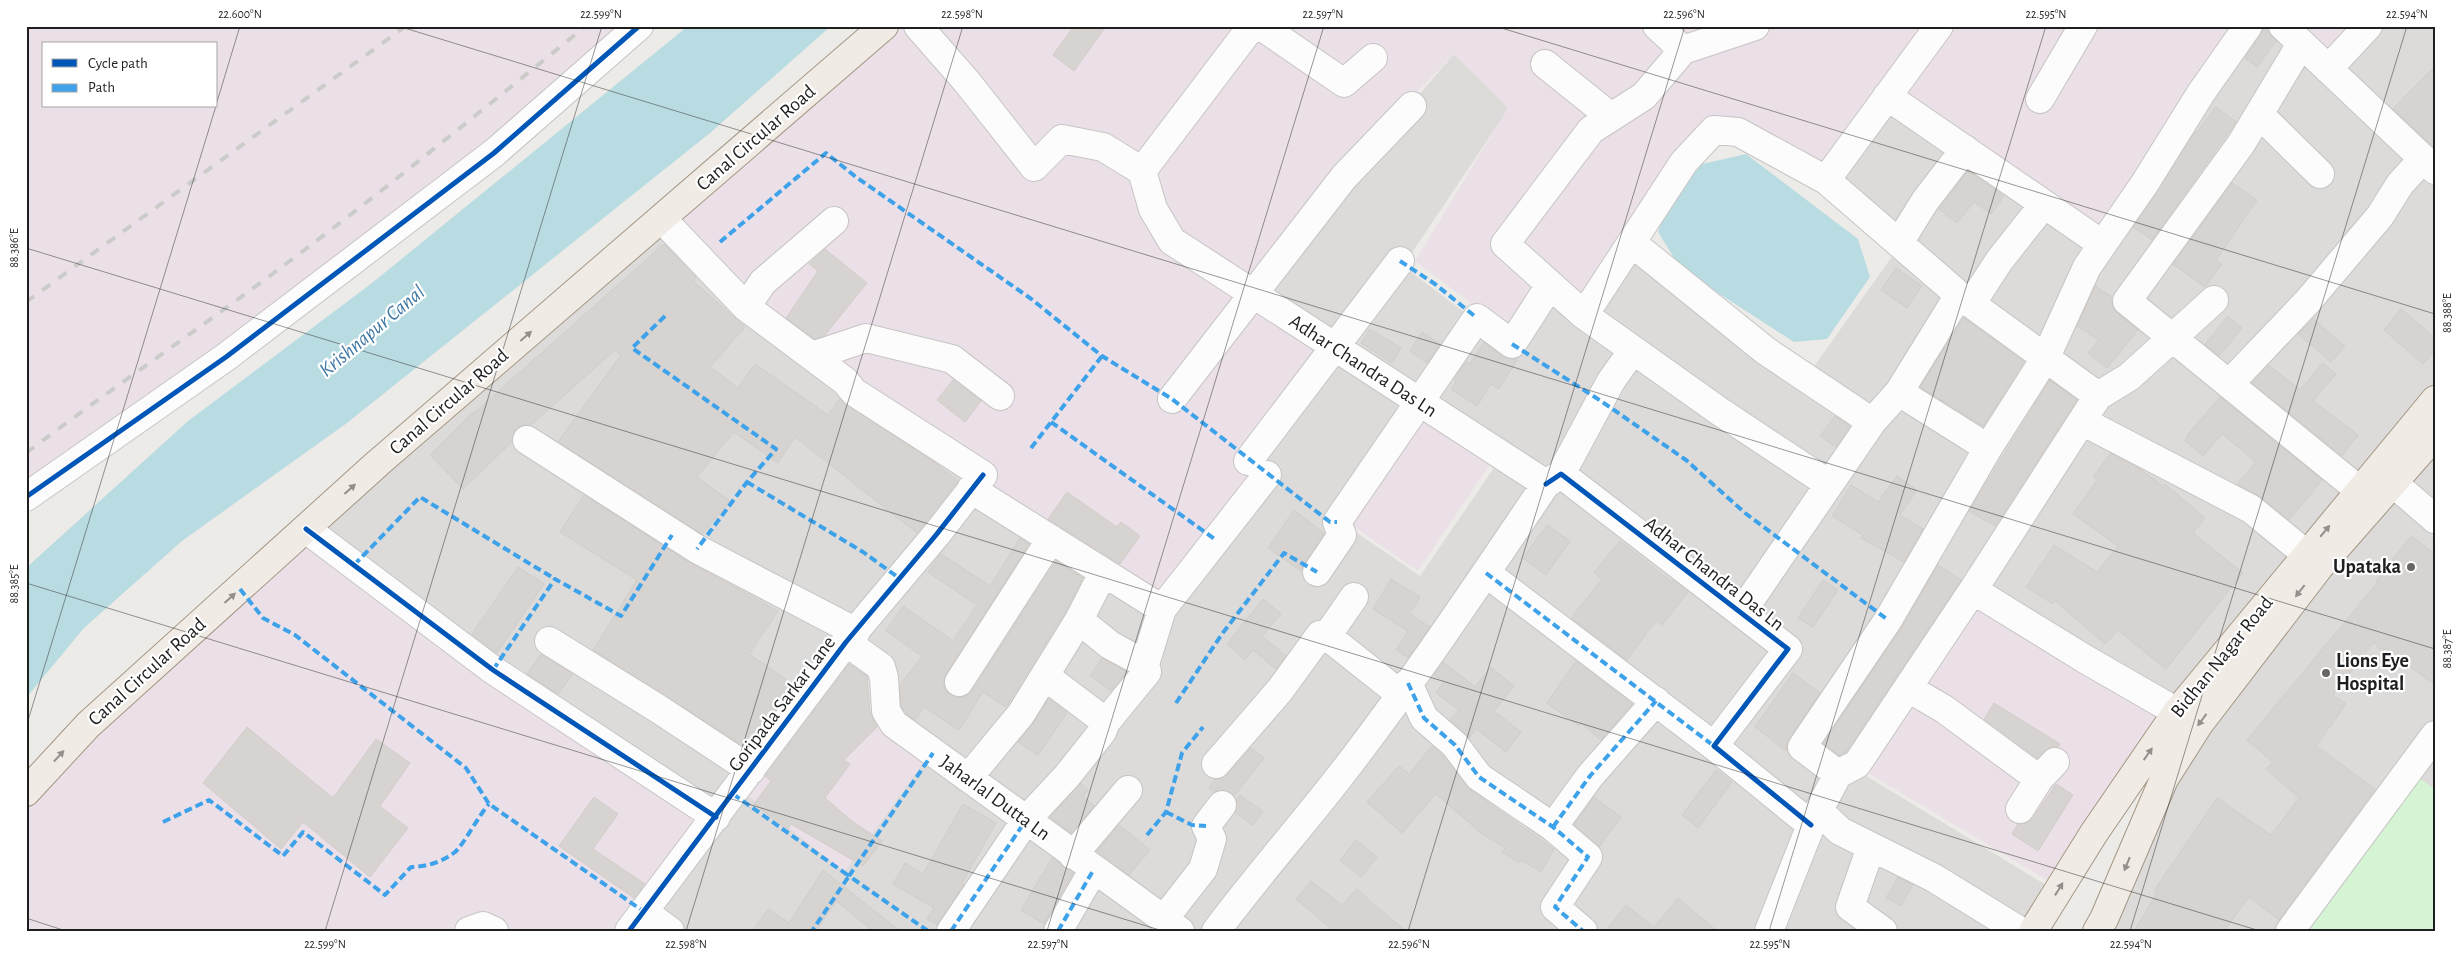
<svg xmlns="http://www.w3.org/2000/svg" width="2461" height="957" font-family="'Alegreya Sans',sans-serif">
	<rect width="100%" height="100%" fill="#edebe8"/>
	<path fill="#dcdbd9" d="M2253,26H2277L2296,44L2122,301L2165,337L2096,391L1830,181L1886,102Z
		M2384,26H2435V159L2341,68Z
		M2301,49L2435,177V397L2366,485L2133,300Z
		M1454,54L1509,108L1403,266L1513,349L1553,294L1632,249L1803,382L1898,248L2092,399L1808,818L1721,746L1794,649L1542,477L1258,294L1346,180Z
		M661,229L836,383L843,402L973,479L716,803L517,676L318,531Z
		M2172,344L2361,492L2181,708L1980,590L2101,400Z
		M1334,354L1415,406L1334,517L1420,576L1500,459L1538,486L1210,931H1187L878,710L851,645L971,496L1254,459Z
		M2435,426V510L2394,475Z
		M1559,485L1782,651L1708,746L1806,826L1764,931H1224Z
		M2384,495L2435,536V931H2107L2154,797Z
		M927,758L1169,931H677L655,914L741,791Z
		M1858,771L2059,893L2035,931H1772L1816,825Z"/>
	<path fill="#ebe0e7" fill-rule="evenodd" d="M26,26H624L310,290L26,494ZM44,44H216V106H44Z
		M892,26H910L1034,174L1063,144L1138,174L1146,214L1326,350L1256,474L1161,601L979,487L810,349L670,222Z
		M927,26H1929L1825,170L1732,125L1582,304L1551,276L1509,332L1415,261L1508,108L1454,54L1339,172L1252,284L1179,236L1104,138L1033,154Z
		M1943,26H2242L2102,238L1894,93Z
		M2294,26H2357L2329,59Z
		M1420,411L1495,457L1418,571L1344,520Z
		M307,540L705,822L632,902L668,931H26V801Z
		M1974,599L2175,718L2060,888L1861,769Z
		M844,654L879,679L866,711L927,758L845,872L741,791Z"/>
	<path fill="#d4f4d3" d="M2413,774L2435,789V931H2296Z"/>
	<path fill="#b9dce2" d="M688,26H831L710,133L347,423L182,541L84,628L26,698V568L188,421L372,283Z
		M1746,154L1858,239L1870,277L1827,339L1794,342L1681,269L1658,232L1665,209L1702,164Z"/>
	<path fill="#d6d3d1" stroke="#d1cdc9" d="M1074,26H1106L1074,71L1053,55Z
		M2264,27L2276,41L2257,67L2245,58L2261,35Z
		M2435,66V148L2393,109Z
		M2216,107L2236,122L2152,240L2133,227L2195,132L2196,133Z
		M1968,171L2004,196L1991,214L1974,202L1957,223L1939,209Z
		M2232,183L2257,200L2216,260L2222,264L2205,287L2173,264Z
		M664,244L696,278L693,281L745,327L710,367L738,388L755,364L828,415L840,399L934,462L958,481L917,533L795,437L778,463L734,432L697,477L730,501L702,534L558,442L621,355L615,350L531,425L520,426L514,431L512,442L463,489L430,455L473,412L474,413Z
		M825,249L867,283L824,336L814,339L786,318L818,271L809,264Z
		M1896,268L1922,286L1907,308L1881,290Z
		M2095,286L2112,297V306L2117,313L2138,330L2107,368L2088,353L2099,340L2077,326Z
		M2401,309L2435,338V350L2423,364L2384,330Z
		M2228,316L2242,328L2219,356L2205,344Z
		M1964,318L2024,362L1983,426L1920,387Z
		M2313,319L2345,346L2331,362L2298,334Z
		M1370,329L1401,348L1392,363L1361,343Z
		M1422,332L1440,344L1427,363L1410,351Z
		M1484,342L1503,357L1517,360L1499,389L1491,384L1477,406L1451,389L1456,382L1454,380L1466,362L1470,364Z
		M2323,363L2336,374L2313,401L2358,435L2342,456L2252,383L2269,365L2300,390Z
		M953,380L981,401L965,422L937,400Z
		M2050,380L2077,400L1995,526L1969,511Z
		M2220,397L2322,480L2289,520L2261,497L2237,484L2256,462L2222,434L2203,456L2185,441L2189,433Z
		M1835,416L1850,426L1836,447L1820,436Z
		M2111,453L2137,467L2163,486L2165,484L2205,518L2193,533L2243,573L2166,669L2118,630L2105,644L2055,601L2053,604L2026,587L2054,545L2097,572L2118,546L2073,514L2097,480L2093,477Z
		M1897,476L1917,490L1900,515L1923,529L1904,562L1861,538L1863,535L1832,516L1851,485L1878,502Z
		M1067,492L1117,527L1121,522L1140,536L1120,564L1048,519Z
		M584,495L689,562L778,611L749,654L794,685L747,748L593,650L637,580L560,532Z
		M1294,510L1324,533L1304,563L1301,571L1268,548Z
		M1547,525L1570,541L1546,575L1523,558Z
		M2411,536L2435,554V685L2385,648L2382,652L2374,642L2333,695L2346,704L2316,746L2375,789L2279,920L2249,897L2224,931H2134L2157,893L2154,891L2217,798L2271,835L2299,798L2266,769L2273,762L2247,740L2378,582L2376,581Z
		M1020,538L1029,544L946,674L943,682L945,690L951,695L958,698L966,696L972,691L1056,561L1083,578L1065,612L1006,707L983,692L959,730L924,707L915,720L906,713L901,706L900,685L922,656L886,631L903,606L953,641L977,605L928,572L941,554L990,586Z
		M1620,541L1672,582L1673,580L1688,592L1662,625L1656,620L1627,660L1571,618L1602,579L1594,572Z
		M1938,565L1961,580L1846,752L1839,756L1823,743L1901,629Z
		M518,567L544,584L497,653L472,634Z
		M1391,579L1420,597L1410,614L1430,627L1408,658L1396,650L1408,631L1373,609Z
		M1823,580L1838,590L1813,627L1798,618Z
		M1263,599L1281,614L1262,636L1286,656L1276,669L1253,650L1245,660L1227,644Z
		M541,654L573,674L558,694L527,674Z
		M1102,658L1127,672L1111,691L1090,676Z
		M1576,661L1632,704L1601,740L1581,723L1579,726L1547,703Z
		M1443,662L1475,687L1491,667L1514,686L1494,711L1521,732L1506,752L1476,729L1469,738L1450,720L1459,710L1436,693L1444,681L1434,675Z
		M849,664L867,676L870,712L877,727L844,760L850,764L825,798L853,822L882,841L863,866L791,824L788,829L754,804L771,781L765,776Z
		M1793,673L1820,693L1789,738L1786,751L1755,727Z
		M1049,699L1067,713L1038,755L1018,742L1034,722Z
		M1994,703L2060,744L2058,747H2050L2037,758L1984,719Z
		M247,727L333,798L376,739L410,763L380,806L408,828L370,877L303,822L281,849L203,783Z
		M1432,746L1443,756L1470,790L1554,849L1541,872L1521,860L1519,863L1502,852L1505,848L1481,833L1436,794L1402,833L1367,802L1399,766L1409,774Z
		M1251,748L1264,758L1234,796L1224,790L1214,792L1209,788L1215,779L1228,774Z
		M1716,770L1732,782L1698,828L1682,815Z
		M1081,783L1088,790L1083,796L1094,806L1071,833L1050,817Z
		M2056,784L2073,795L2038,851L2012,834L2018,824L2027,823L2033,818Z
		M1240,795L1263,812L1253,825L1235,812L1237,799Z
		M594,797L618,814L593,849L645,884L634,898L559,846Z
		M1594,797L1621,817L1599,847L1574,825Z
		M963,804L996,823L962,883L964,885L937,925L927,919L934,908L893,884L905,863L923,874Z
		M1119,825L1150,850L1129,875L1097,851Z
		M1356,840L1377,857L1361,877L1340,860Z
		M1052,858L1073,873L1044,924L1021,910Z
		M823,870L858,898L900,931H873L836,901L816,931H753L768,909L789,923Z
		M1898,877L1913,885L1901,906L1886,898Z
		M1311,881L1342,905L1357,889L1372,903L1406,931H1334L1296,899Z
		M1678,898L1717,931H1606L1626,905L1654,927Z"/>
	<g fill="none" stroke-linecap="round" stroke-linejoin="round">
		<defs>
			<path id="minor" d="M918,26L967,82L1034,167L1062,139L1103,147L1142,171L1153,209L1172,241L1546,484
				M1261,26L1344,83L1373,58
				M1657,26L1683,50L1644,96L1591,130L1505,244L1584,315L1719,411L1829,484
				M2283,26L2435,170
				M2301,44L2241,144L2127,301L2359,490
				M1683,50L1755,26
				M1545,64L1611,117
				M2328,69L2368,26
				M1887,96L2102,244
				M2040,99L2083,26
				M2259,114L2320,174
				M1142,171L1252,26
				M1826,180L1939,26
				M1632,243L1766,351L1872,422
				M1899,243L1925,201L1965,149
				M1971,304L1999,261L2044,204
				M746,307L763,282L834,221
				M1584,315L1684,162L1714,130L1738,132L1826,180L1959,295L2098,396
				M812,356L866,338L952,359L1000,396
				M2230,383L2308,301L2380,216L2400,184L2423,159
				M1899,392L1988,448
				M1172,399L1344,177L1412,106
				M2082,421L2251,509L2306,554
				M527,440L697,549L856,632
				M1248,461L1400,261
				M1561,474L1611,381L1633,350
				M2393,483L2435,519
				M971,489L1162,609
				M26,497L226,357L494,153L639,26
				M306,529L493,670L716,817
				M1317,572L1342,535L1337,522L1477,318L1512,344L1550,285
				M1486,573L1714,746
				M1973,590L2085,659L2177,712
				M1741,613L1872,422L1899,392L1959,295
				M1079,620L1110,645L1145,664
				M1327,636L1354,597
				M549,641L657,708L751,770
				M846,642L881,667L884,678L886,711L894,724L1180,931
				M1045,676L1106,722
				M959,682L1051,539
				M1408,683L1424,718L1455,745L1479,777L1553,827L1588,857L1555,907L1583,931
				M1908,688L1944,709L2039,779
				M1216,764L1280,690L1320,635L1327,636L1400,694
				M1838,774L1802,747L1888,620L1988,448L2046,357L2087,267L2145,183L2201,93L2248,26
				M968,778L1021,714L1079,620L1103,573
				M2020,809L2039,779L2055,762
				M1819,811L1840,831L1934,878L2020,931
				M1553,827L1590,776L1656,701
				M1871,847L1850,907L1883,931
				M1073,855L1128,790
				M643,911L670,931
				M1164,919L1203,869L1212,839L1206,826L1222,805
				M469,931L483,926L494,931
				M629,931L846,642L936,535L983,475L854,392L845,381L746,307L662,219
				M951,931L1026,820L1067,776L1102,732L1106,722L1147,672L1145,664L1162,609L1267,475
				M1058,931L1094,869
				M1216,931C1255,879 1297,831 1337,780C1411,685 1478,584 1546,484L1561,474L1788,649L1714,746L1811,825
				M1769,931L1811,825L1838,774L1857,764L1973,590L2098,396L2129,377L2214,300
				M2290,931L2435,735"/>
			<path id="major" d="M26,792L88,725L378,463L884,26
				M2033,931L2094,833L2177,712L2435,400
				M2097,931L2104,919L2164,779L2199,724L2320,566L2435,435"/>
		</defs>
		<use href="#minor" stroke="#c6c5c4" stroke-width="30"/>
		<use href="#major" stroke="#a49784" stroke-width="30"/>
		<use href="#minor" stroke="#fcfcfc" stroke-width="28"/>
		<use href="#major" stroke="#f1ebe5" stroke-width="28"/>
		<path stroke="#cbcbca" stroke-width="4" stroke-dasharray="10 10" stroke-linecap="butt" d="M26,302L406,26
			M26,453C107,392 190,335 271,275C379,195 482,110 586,26"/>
		<path stroke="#3da2ea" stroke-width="4" stroke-dasharray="8 4" stroke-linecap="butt" d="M720,242L826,153L856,177L1030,298L1102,356L1172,399L1330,522H1337
			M1400,261L1435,284L1477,318
			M665,316L632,348L776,449L747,482L697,549
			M1512,344L1601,401L1686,460L1745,513L1888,620
			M1051,422L1216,540
			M1031,448L1102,356
			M747,482L863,552L899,578
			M354,565L420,497L555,579
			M1486,573L1714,746
			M240,589L263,618L295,635L466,768L489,804L643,911
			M493,670L555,579L621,616L672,535
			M1408,683L1424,718L1455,745L1479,777L1553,827L1588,857L1555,907L1583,931
			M1176,703L1222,634L1284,553L1317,572
			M733,794L849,876L812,931
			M1166,812L1192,825L1206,826
			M163,822L209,800L283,856L303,832L385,895L411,867C426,867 442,862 455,852C462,847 479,815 489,804
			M1553,827L1590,776L1656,701
			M1147,835L1166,812L1182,753L1203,727
			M928,931L849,876L933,753
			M951,931L1026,820
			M1058,931L1094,869"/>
		<defs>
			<path id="cycleway" d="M1546,484L1561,474L1788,649L1714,746L1811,825
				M26,497L226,357L494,153L639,26
				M306,529L493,670L716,817
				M629,931L846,642L936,535L983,475"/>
		</defs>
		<use href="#cycleway" stroke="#fff" stroke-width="8"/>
		<use href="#cycleway" stroke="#0057b8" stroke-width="5"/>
	</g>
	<defs><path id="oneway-solid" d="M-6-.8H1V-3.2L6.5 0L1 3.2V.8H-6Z" transform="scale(1.25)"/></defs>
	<g fill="#928f8c">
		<use href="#oneway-solid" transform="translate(526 336) rotate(-41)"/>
		<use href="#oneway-solid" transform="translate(350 489) rotate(-42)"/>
		<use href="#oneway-solid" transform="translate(2325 531) rotate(-50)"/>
		<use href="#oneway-solid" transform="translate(2300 591) rotate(128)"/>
		<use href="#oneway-solid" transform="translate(230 598) rotate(-42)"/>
		<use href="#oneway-solid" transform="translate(2202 720) rotate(126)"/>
		<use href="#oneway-solid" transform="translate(2148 754) rotate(-55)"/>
		<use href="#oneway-solid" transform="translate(59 756) rotate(-47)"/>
		<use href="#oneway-solid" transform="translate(2127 864) rotate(112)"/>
		<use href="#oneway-solid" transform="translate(2059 889) rotate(-58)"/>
	</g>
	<path fill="none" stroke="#1f1f1f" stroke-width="1" stroke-opacity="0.45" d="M398,26L2435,649M1495,26L2435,314M216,105L240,26M26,248L2260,931M26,583L1163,931M26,727L216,106M26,918L66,931M325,931L602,26M686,931L963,26M1047,931L1324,26M1408,931L1685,26M1769,931L2046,26M2130,931L2407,26"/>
	<g fill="#676665" stroke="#fff" stroke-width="2">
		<circle cx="2411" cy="567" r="5"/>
		<circle cx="2326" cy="673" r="5"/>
	</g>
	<g text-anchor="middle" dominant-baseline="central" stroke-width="4.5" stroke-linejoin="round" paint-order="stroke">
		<g font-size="20" fill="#1f1f1f" stroke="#fff">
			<text transform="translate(756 138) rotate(-41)">Canal Circular Road</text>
			<text transform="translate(1363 366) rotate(33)">Adhar Chandra Das Ln</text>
			<text transform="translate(449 402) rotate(-41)">Canal Circular Road</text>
			<text transform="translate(1714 574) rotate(38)">Adhar Chandra Das Ln</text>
			<text transform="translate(2222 657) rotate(-51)">Bidhan Nagar Road</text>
			<text transform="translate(147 672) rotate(-42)">Canal Circular Road</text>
			<text transform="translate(782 704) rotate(-53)">Goripada Sarkar Lane</text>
			<text transform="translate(995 798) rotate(36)">Jaharlal Dutta Ln</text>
		</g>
		<g font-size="20" font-weight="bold" fill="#1f1f1f" stroke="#fff" text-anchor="end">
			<text x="2401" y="567">Upataka</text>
			<text x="2336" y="661" text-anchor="start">Lions Eye<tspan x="2336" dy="23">Hospital</tspan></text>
		</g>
		<g font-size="21" font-style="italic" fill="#4178a4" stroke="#fff">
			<text transform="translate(372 331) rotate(-40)">Krishnapur Canal</text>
		</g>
	</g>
	<rect width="2461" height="957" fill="none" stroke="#ffffff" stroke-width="55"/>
	<rect x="42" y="42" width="175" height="65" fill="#ffffff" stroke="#a5a5a5"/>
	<rect x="52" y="59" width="25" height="8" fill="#0057b8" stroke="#a5a5a5"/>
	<text x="88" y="68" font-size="15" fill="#1f1f1f">Cycle path</text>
	<rect x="52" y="84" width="25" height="8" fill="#3da2ea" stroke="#a5a5a5"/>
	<text x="88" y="92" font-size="15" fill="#1f1f1f">Path</text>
	<rect x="28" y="28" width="2406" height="902" fill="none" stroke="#1f1f1f" stroke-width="2"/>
	<g font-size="12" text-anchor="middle" fill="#1f1f1f">
		<text x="240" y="18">22.600°N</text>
		<text x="601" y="18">22.599°N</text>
		<text x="962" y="18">22.598°N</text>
		<text x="1323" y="18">22.597°N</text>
		<text x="1684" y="18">22.596°N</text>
		<text x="2046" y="18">22.595°N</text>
		<text x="2407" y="18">22.594°N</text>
		<text transform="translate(14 248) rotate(-90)" y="4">88.386°E</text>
		<text transform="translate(2447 313) rotate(-90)" y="4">88.388°E</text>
		<text transform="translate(14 584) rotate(-90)" y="4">88.385°E</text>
		<text transform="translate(2447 649) rotate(-90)" y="4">88.387°E</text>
		<text x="325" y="948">22.599°N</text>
		<text x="686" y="948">22.598°N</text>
		<text x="1048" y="948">22.597°N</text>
		<text x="1409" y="948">22.596°N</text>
		<text x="1770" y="948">22.595°N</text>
		<text x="2131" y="948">22.594°N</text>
	</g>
</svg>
